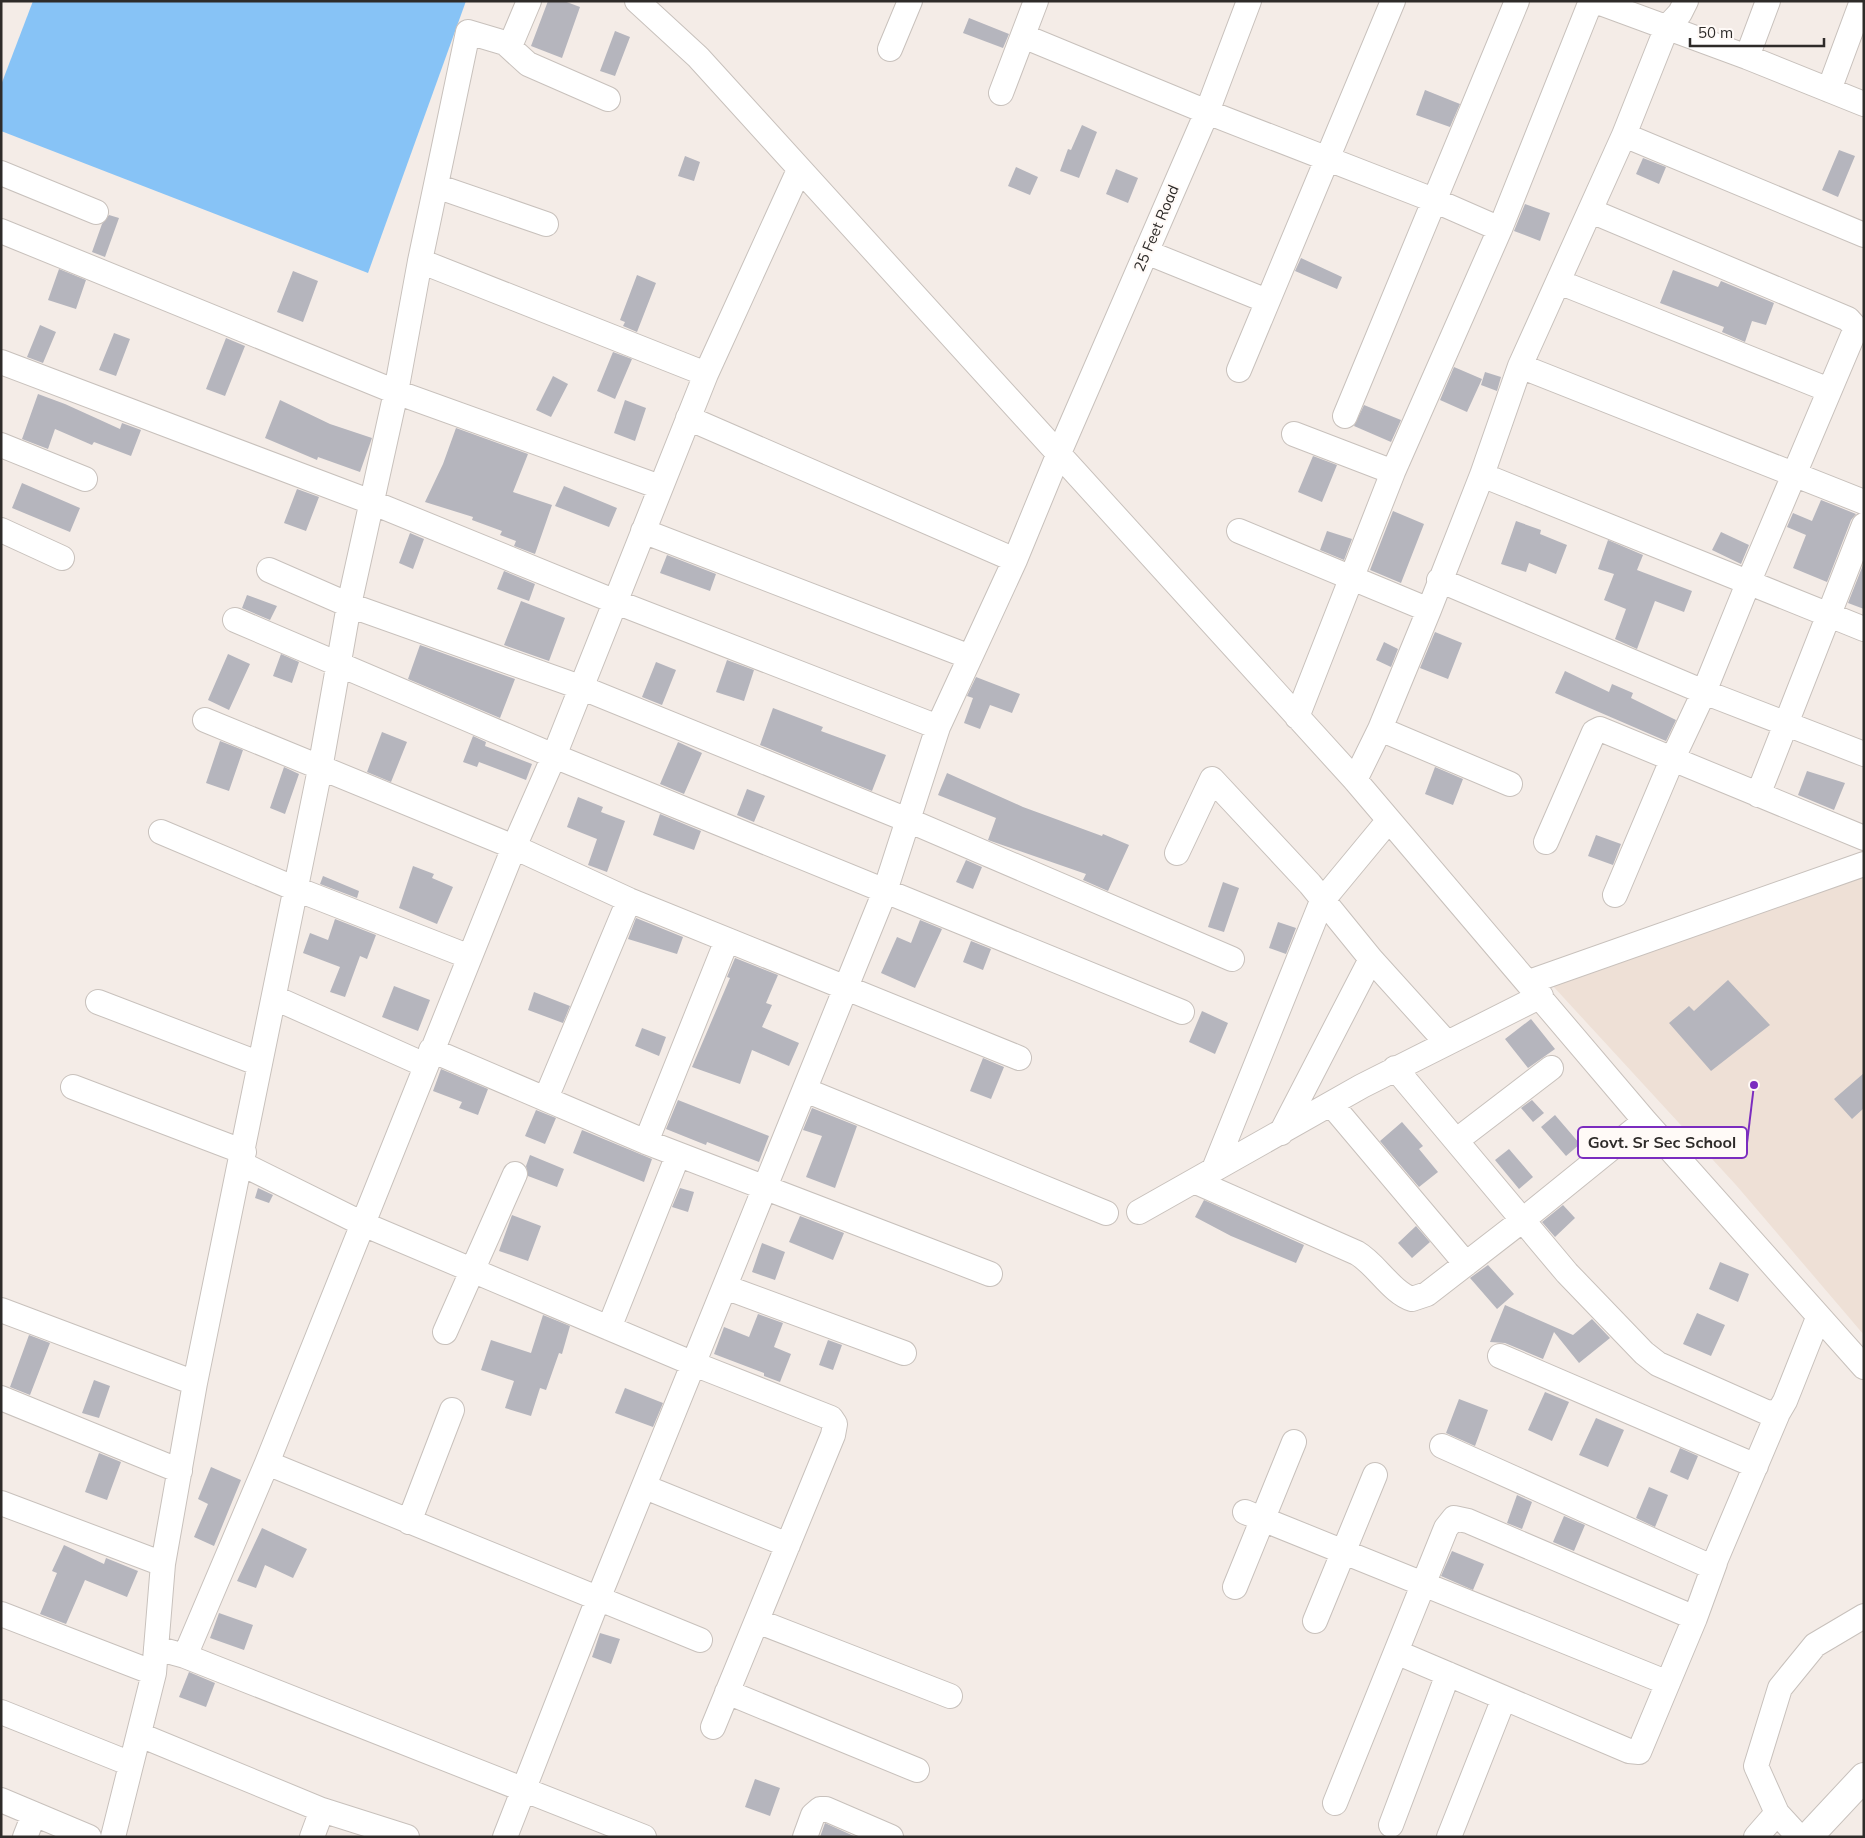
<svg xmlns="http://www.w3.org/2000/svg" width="1865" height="1838" font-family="Mulish,sans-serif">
	<rect width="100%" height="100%" fill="#f4ece7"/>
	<path fill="#eee0d6" d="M1864,870V1335L1736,1185L1552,985Z"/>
	<path fill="#87c3f6" d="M33,1H466L368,273L1,131V85Z"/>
	<path fill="#b5b5bd" d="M548,1H564L580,7L562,58L531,46Z
		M969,18L1009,34L1003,48L963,33Z
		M615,31L630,37L615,76L600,71Z
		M1425,90L1460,104L1450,127L1416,115Z
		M1082,125L1097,132L1079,178L1060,171L1068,149L1071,150Z
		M1839,150L1855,156L1838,197L1822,190Z
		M685,156L700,162L694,181L678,176Z
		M1643,158L1666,167L1659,184L1636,174Z
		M1016,167L1038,177L1030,195L1008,186Z
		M1116,169L1138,178L1128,203L1106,194Z
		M1525,204L1550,213L1540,241L1514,231Z
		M109,215L119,218L105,257L92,252L102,224Z
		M1301,258L1342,277L1337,289L1295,271Z
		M59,269L86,280L76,309L48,300Z
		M1673,270L1718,287L1721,281L1774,303L1766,325L1752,321L1745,342L1722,332L1724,327L1660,303Z
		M293,271L318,281L303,322L277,312Z
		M637,275L656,283L637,332L623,326L625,322L620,320Z
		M40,325L56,332L43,363L27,357Z
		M114,333L130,339L116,376L99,370Z
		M226,338L245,346L225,396L206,389Z
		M613,352L632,359L615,399L597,391Z
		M1454,367L1482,379L1467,412L1440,400Z
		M1485,372L1501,377L1497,391L1481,385Z
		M553,376L568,384L551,417L536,410Z
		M38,394L65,404L120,429L122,423L141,430L131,456L94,442L92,445L55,429L48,449L22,439Z
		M280,400L330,424L372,438L360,472L318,457L317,460L265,438Z
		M625,400L646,408L635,441L614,433Z
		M1364,405L1401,420L1391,442L1354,426Z
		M456,428L528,454L513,492L552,505L535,554L514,546L516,541L500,535L502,531L472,520L473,517L425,502L443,464Z
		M1313,456L1337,465L1322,502L1298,492Z
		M22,483L80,508L70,532L12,508Z
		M564,486L617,508L609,527L555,506Z
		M297,489L319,497L306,531L284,523Z
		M1821,500L1856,514L1851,520L1827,582L1793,568L1806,535L1787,527L1793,513L1812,521Z
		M1393,511L1424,524L1401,583L1370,570Z
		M1516,521L1541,530L1540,534L1567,545L1556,574L1529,563L1526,572L1501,564Z
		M1327,531L1352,539L1344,560L1320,550Z
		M1721,532L1749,545L1741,564L1712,550Z
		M410,533L424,539L413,569L399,563Z
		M1608,540L1643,555L1637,570L1692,591L1684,612L1655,601L1637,649L1615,639L1626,609L1604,600L1614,574L1598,569Z
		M667,555L716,574L710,591L660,573Z
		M1863,565H1864V609L1848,603Z
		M504,571L535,584L529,601L497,589Z
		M247,595L277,606L270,620L242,608Z
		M521,601L565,618L549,661L504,645Z
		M1435,632L1462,643L1448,679L1420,668Z
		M1384,642L1398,649L1391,667L1376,660Z
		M420,645L515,679L500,718L408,679Z
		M228,654L250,664L229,710L208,700Z
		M281,654L299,662L292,683L273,676Z
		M727,660L754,670L744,701L716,692Z
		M656,662L676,670L662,705L642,697Z
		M1565,671L1609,692L1612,684L1633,693L1631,698L1676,720L1666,741L1555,693Z
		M976,677L1020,694L1012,713L990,705L980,729L964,723L973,698L967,696Z
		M773,708L823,727L821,731L886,755L872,791L760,745Z
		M382,732L407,742L391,782L367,772Z
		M473,736L486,742L485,746L532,764L526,780L479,762L477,767L463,762Z
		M220,741L243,750L229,791L206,783Z
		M678,742L702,753L684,794L660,784Z
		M284,767L299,774L285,814L270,808Z
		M1435,767L1463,779L1453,805L1425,794Z
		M1807,771L1845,783L1834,810L1798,795Z
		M947,773L1023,807L1102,836L1103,834L1129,845L1108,891L1083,880L1086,874L988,840L996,818L938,795Z
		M747,789L765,796L754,822L737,815Z
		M578,797L603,807L601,812L625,821L607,872L588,865L597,839L567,827Z
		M660,814L701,831L694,850L653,835Z
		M1596,835L1621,844L1613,865L1588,856Z
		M966,860L982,867L973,889L956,882Z
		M413,866L434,874L432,878L453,887L437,924L399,908Z
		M323,876L359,891L357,898L320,884Z
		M1223,882L1239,888L1224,932L1208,927Z
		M636,918L683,937L677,954L628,939Z
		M335,919L376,935L367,959L360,956L345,997L330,992L340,967L303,953L310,933L328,940Z
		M920,920L942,929L915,988L881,973L897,937L911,943Z
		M1278,922L1296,928L1286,954L1269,948Z
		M971,941L991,949L983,970L963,962Z
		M735,958L778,975L766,1003L772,1005L762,1027L799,1043L789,1066L752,1050L740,1084L692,1067L730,978L727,977Z
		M1728,980L1770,1025L1711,1071L1669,1023L1689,1006L1694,1011Z
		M394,986L430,1000L418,1031L382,1017Z
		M534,992L570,1006L563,1023L528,1010Z
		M1202,1011L1228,1023L1215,1054L1189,1042Z
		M1531,1019L1555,1049L1528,1068L1505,1039Z
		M642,1028L666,1037L659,1056L635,1046Z
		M983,1058L1004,1067L991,1099L970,1091Z
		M441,1069L488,1089L478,1115L459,1108L462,1102L433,1091Z
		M1864,1073V1108L1852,1119L1834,1099Z
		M678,1100L769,1136L759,1162L707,1142L706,1145L666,1129Z
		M1532,1100L1544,1113L1533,1122L1521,1108Z
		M812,1108L857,1126L835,1188L806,1177L822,1136L803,1130Z
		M536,1110L556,1118L545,1144L525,1136Z
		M1555,1115L1580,1144L1566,1156L1541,1127Z
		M1402,1122L1423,1146L1419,1149L1438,1172L1419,1187L1380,1141Z
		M582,1130L652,1159L644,1182L573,1153Z
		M1509,1149L1533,1177L1519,1189L1495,1160Z
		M530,1155L564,1169L557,1187L528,1176L526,1166Z
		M258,1188L273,1195L269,1203L255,1198Z
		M680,1188L694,1192L688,1212L672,1207Z
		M1204,1200L1304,1245L1296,1263L1231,1236L1195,1217Z
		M1563,1205L1575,1218L1555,1237L1542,1222Z
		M512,1215L541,1226L528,1261L499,1251Z
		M800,1216L844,1233L833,1260L789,1242Z
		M1416,1226L1430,1242L1412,1258L1398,1243Z
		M762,1243L785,1252L775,1280L752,1272Z
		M1720,1262L1749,1274L1738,1302L1709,1289Z
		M1488,1265L1514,1294L1497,1309L1470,1278Z
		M1505,1305L1573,1335L1592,1319L1610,1338L1579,1363L1554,1332L1543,1359L1505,1343L1490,1342Z
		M1697,1313L1725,1325L1711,1356L1683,1344Z
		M758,1314L783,1323L774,1347L791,1354L780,1382L764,1376V1373L714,1354L724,1327L749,1337Z
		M543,1315L570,1326L562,1354L559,1353L546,1390L540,1388L531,1416L505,1408L514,1381L481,1370L491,1340L531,1353Z
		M29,1335L50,1343L30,1395L10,1387Z
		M828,1340L842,1345L833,1370L819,1365Z
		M94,1380L110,1386L99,1418L82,1413Z
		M625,1388L663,1403L653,1427L615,1413Z
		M1545,1392L1569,1402L1552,1441L1528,1430Z
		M1459,1399L1488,1410L1475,1446L1446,1433Z
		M1596,1418L1624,1430L1608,1467L1579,1455Z
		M1680,1448L1698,1456L1688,1480L1670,1472Z
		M99,1453L121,1462L107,1500L85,1492Z
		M211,1467L241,1480L214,1546L194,1537L208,1504L198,1499Z
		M1649,1487L1668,1495L1655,1527L1636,1518Z
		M1517,1495L1532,1502L1522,1529L1507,1523Z
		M1564,1516L1585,1525L1574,1551L1553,1542Z
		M262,1528L307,1549L293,1578L265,1565L256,1588L237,1581Z
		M64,1545L104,1564L106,1558L138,1571L127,1597L85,1580L66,1624L40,1614L57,1573L52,1571Z
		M1452,1551L1484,1564L1473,1590L1441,1576Z
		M219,1613L253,1625L244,1650L210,1638Z
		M600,1633L620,1639L611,1664L592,1657Z
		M189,1672L215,1683L206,1707L179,1697Z
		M755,1779L780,1788L770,1816L745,1807Z
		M825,1823L856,1837H820Z"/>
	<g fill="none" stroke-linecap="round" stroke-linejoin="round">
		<defs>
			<path id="minor" d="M637,1L698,57L1355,780L1645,1121L1864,1367
				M1595,1L1747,57L1864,104
				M1023,36L1207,112L1436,201L1500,229
				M510,46L529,1
				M890,49L910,1
				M1747,57L1768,1
				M1829,90L1862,1
				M1001,93L1036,1
				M1624,135L1864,235
				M1,173L96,212
				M436,186L546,224
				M1591,211L1848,319L1856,328L1749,581L1704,692L1672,760L1615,895
				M1,231L396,392L660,487
				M1146,252L1267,301
				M420,261L706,374
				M1559,282L1829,390
				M1,362L371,502L616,602L938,727
				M1520,366L1864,502
				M1239,370L1393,1
				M1345,416L1517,1
				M688,418L1015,560
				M1294,434L1393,472L1297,717
				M1,445L85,479
				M1393,472L1500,229L1591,1
				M1482,475L1864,629
				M1,530L62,558
				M643,531L970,657
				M1239,531L1429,610
				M269,570L349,605L580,687L910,821L1232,959
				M1439,580L1704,692L1864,754
				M235,620L554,756L1182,1012
				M205,720L514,847L629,900L1019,1058
				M1380,729L1510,784
				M1355,780L1380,729L1429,610L1482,475L1520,366L1624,135L1667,27L1680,13L1686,1
				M1758,795L1864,525
				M161,832L296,889L470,957
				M1546,842L1594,732L1600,729L1864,838
				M1177,853L1212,779L1310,884L1371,959L1446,1042
				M1529,982L1864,864
				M275,998L425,1065
				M98,1002L260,1064
				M431,1050L646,1142L990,1274
				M1395,1068L1567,1273L1644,1353L1658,1364L1766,1412L1778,1413L1785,1401L1818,1318
				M73,1087L244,1152
				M805,1090L1106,1213
				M546,1098L629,900
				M1331,1104L1466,1264
				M1281,1133L1371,959
				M1457,1140L1551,1068
				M646,1142L727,940
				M242,1164L363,1224L694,1364L831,1418L835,1424L833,1435L713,1727
				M1214,1169L1322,901L1389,820
				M1194,1181L1357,1253C1376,1264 1392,1293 1412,1299L1427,1294L1524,1219L1645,1121
				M1139,1212L1362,1086L1541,996
				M725,1287L904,1353
				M1,1310L195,1383
				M609,1328L678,1155
				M445,1332L515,1174
				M1500,1356L1756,1466
				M1,1398L180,1471
				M1442,1446L1705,1564H1714L1778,1413
				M267,1463L700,1640
				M645,1487L788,1545
				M1,1503L163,1564
				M1245,1512L1668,1683
				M409,1522L452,1410
				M1235,1587L1294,1442
				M1,1614L154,1673
				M757,1621L950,1696
				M1315,1621L1375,1475
				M156,1648L185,1656L267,1463L514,847L554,756L706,374L799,170
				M1396,1652L1629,1751L1639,1752L1695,1618L1715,1563
				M185,1656L644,1837
				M727,1692L917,1770
				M1,1712L131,1764
				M140,1735L322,1810L407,1837
				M1,1800L89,1837
				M1335,1803L1446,1528L1454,1518L1468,1521L1695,1618
				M1391,1825L1448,1674
				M25,1837L34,1814
				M113,1837L154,1673L163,1564L195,1383L320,769L349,605L396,392L420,261L468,32L505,43L528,64L608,99
				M312,1837L322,1810
				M505,1837L598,1599L885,891L938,727L1015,560L1059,453L1207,112L1249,1
				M805,1837L813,1815L820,1809H826L891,1837
				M1449,1837L1504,1698
				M1756,1837L1777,1813
				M1799,1837L1777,1813L1756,1766L1780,1688L1815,1645L1864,1616"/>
			<path id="highway" d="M1808,1837L1864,1777"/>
		</defs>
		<use href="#minor" stroke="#c8c1bc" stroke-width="26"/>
		<use href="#highway" stroke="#c8c1bc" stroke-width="30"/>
		<use href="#minor" stroke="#fff" stroke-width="24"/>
		<use href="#highway" stroke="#fff" stroke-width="28"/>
	</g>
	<g text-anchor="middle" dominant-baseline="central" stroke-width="4.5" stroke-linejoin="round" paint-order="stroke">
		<g font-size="15" fill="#2e2b29" stroke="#fffaf7">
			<text transform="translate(1156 228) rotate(-67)">25 Feet Road</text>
		</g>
	</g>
	<path fill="none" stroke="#7b2cbf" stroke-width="2" d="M1754 1085L1747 1143"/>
	<circle fill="#7b2cbf" stroke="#fffaf7" stroke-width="2" cx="1754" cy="1085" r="5"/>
	<rect fill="#fffaf7" stroke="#7b2cbf" stroke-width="2" x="1578" y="1127" width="169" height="31" rx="5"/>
	<g font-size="16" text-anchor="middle" font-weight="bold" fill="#2e2b29">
		<text x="1662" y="1148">Govt. Sr Sec School</text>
	</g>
	<rect width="1865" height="1838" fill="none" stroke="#2e2b29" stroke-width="5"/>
	<path d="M1690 38v8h134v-8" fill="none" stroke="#2e2b29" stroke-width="2.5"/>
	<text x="1698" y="38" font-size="15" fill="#2e2b29" stroke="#fffaf7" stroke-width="4" paint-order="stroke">50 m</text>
</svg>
